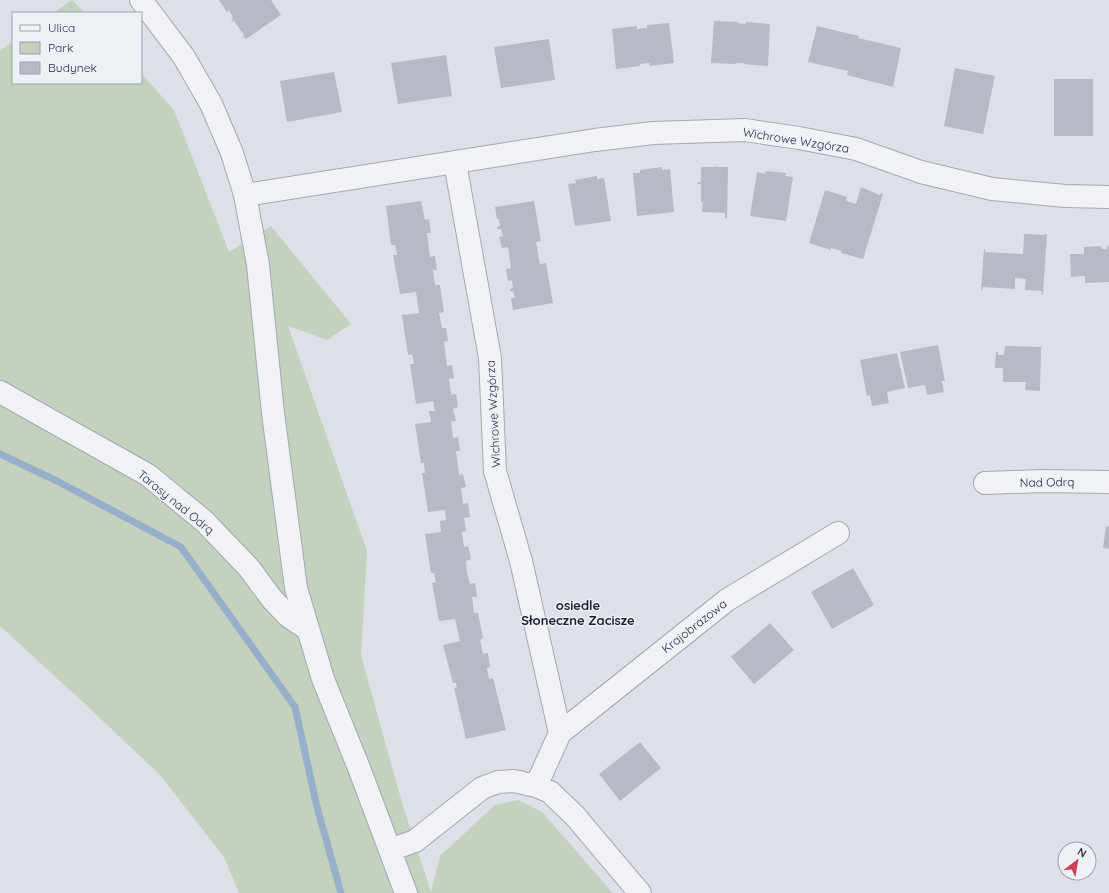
<svg xmlns="http://www.w3.org/2000/svg" width="1109" height="893" font-family="Quicksand,sans-serif">
	<rect width="100%" height="100%" fill="#dde1e7"/>
	<path fill="#c3d1be" d="M72,0L85,13H53Z
		M13,41V83H141V73L174,110L229,252L271,226L351,324L327,340L288,326L367,551L361,655L402,803L431,892L440,856L495,805L518,800L542,812L613,893H239L224,857L160,775L84,703L0,626V51Z"/>
	<g fill="none" stroke-linecap="round" stroke-linejoin="round">
		<path stroke="#97afc8" stroke-width="7" d="M0,454L57,481L181,547L295,707L317,807L341,893"/>
	</g>
	<path fill="#b5bac4" d="M219,0H271L281,15L246,39L244,37L241,38L244,35L234,21L230,23L233,20L232,18L233,17L229,10L227,12Z
		M714,21L738,22V23L746,24V22L770,24L768,66L743,64L744,63H736V64L711,63Z
		M669,23L674,63L650,66L649,63L640,64V66L616,69L612,29L637,26V29L647,28V25Z
		M817,26L859,36L858,38L901,48L893,87L847,75L848,71L808,62Z
		M549,39L555,80L501,88L494,47Z
		M446,55L452,96L398,104L391,63Z
		M955,68L995,76L983,134L944,126Z
		M334,72L342,112L287,122L280,81Z
		M1054,79H1093V136H1054Z
		M716,165H717V167H728L727,218H725V213L702,212L703,202H701V184H697L698,182H701V167H716Z
		M662,167V170L670,169L674,212L637,216L633,173H640V170Z
		M766,171L786,173L785,176L793,177L786,221L750,216L757,172L765,174Z
		M597,176V179L604,178L611,221L575,226L568,184L576,183L575,180Z
		M861,187L880,195L881,193L883,194L863,259L841,253L842,251L831,248V250L809,243L825,190L847,197L846,201L856,204Z
		M421,201L425,220L429,219L431,233H427L430,257L435,256L437,270H433L435,285H440L442,299L444,312L439,313L442,328H446L448,341L444,342L447,366L452,365L454,378L449,379L451,395L456,394L458,407L453,409L456,421L451,422L453,438L458,437L460,451H456L459,475L463,474L466,487L461,488L463,504L468,503L470,517L464,518L466,531L462,532L464,547L468,546L471,559L466,561L467,573L470,584L475,583L477,597H472L474,613H478L483,638L480,640L483,654L488,653L490,667L487,668L489,679L493,678L506,730L466,739L454,688L457,687L456,683H453L443,645L460,641L455,619L439,621L432,583L436,582L434,573H431L425,534L441,532L440,521L446,520L445,510L428,512L422,473H425L424,463H421L415,424L431,422L429,411H435L433,401L416,404L410,364H414L412,354L408,355L402,315L419,313L416,292L400,294L393,255H397L396,249L395,245H391L386,206Z
		M534,201L541,241L536,242L540,264L546,263L553,303L513,310L511,298H515L513,291H510V289L513,288L512,280L508,281L506,269L511,268L508,247L502,248L499,237L503,236L501,229H497V227L500,226L499,219H497L495,207Z
		M1024,234L1045,235V234H1047L1043,294H1041L1042,291L1025,290L1026,279L1015,278V289L983,287L982,291L981,290L984,249H985V252L1023,254Z
		M1101,246L1102,249H1107V246H1109V282L1085,283V276L1071,277L1070,254H1084V247Z
		M938,345L945,381H942L944,392L927,395L925,385L908,388L900,352Z
		M1005,346L1041,347L1040,391L1025,390L1026,382H1003V368H995L996,352H998V355H1004Z
		M897,353L905,388L887,392L889,403L872,406L870,395L867,396L860,360Z
		M1106,526L1109,527V549L1103,548Z
		M853,568L874,605L832,629L811,592Z
		M770,623L794,650L754,684L731,657Z
		M640,742L661,768L620,801L599,774Z"/>
	<g fill="none" stroke-linecap="round" stroke-linejoin="round">
		<defs>
			<path id="minor" d="M141,0L184,57L211,104L232,153L245,195L258,265L273,413L296,588L323,679L359,768L406,893
				M455,163L490,358L495,471L521,561L560,733
				M245,195L595,140L653,133L745,130L799,138L856,149L921,172L992,189L1065,196L1109,197
				M0,392L148,475L204,521L249,568L272,599L288,616L307,629
				M985,483L1041,481L1109,482
				M536,786L560,733L727,600L838,533
				M390,850L415,841L482,788L498,782L514,781L536,786L550,792L575,816L640,893"/>
		</defs>
		<use href="#minor" stroke="#a3a8b1" stroke-width="24"/>
		<use href="#minor" stroke="#f0f2f6" stroke-width="22"/>
	</g>
	<g text-anchor="middle" dominant-baseline="central" stroke-width="3" stroke-linejoin="round" paint-order="stroke">
		<g font-size="12" fill="#272f3e" stroke="#edf0f5">
			<text transform="translate(796 140) rotate(9)">Wichrowe Wzgórza</text>
			<text transform="translate(493 414) rotate(-93)">Wichrowe Wzgórza</text>
			<text transform="translate(1047 482) rotate(-1)">Nad Odrą</text>
			<text transform="translate(176 502) rotate(39)">Tarasy nad Odrą</text>
			<text transform="translate(694 626) rotate(-38)">Krajobrazowa</text>
		</g>
		<g font-size="13" font-weight="bold" fill="#19202f" stroke="#edf0f5">
			<text x="578" y="605">osiedle<tspan x="578" dy="15">Słoneczne Zacisze</tspan></text>
		</g>
	</g>
	<rect x="12" y="12" width="130" height="72" fill="#edf0f5" stroke="#9ea3ac"/>
	<rect x="20" y="25" width="20" height="6" fill="#f0f2f6" stroke="#9ea3ac"/>
	<text x="48" y="32" font-size="12" fill="#272f3e">Ulica</text>
	<rect x="20" y="42" width="20" height="12" fill="#c3d1be" stroke="#9ea3ac"/>
	<text x="48" y="52" font-size="12" fill="#272f3e">Park</text>
	<rect x="20" y="62" width="20" height="12" fill="#b5bac4" stroke="#9ea3ac"/>
	<text x="48" y="72" font-size="12" fill="#272f3e">Budynek</text>
	<g transform="translate(1077 861) rotate(31)"><circle r="19" fill="#edf0f5" stroke="#9ea3ac"/>
	<path d="M0-3L7 15L0 10L-7 15Z" fill="#d03f55"/>
	<text y="-6" font-size="11" font-weight="bold" text-anchor="middle" fill="#272f3e">N</text>
	</g>
</svg>
